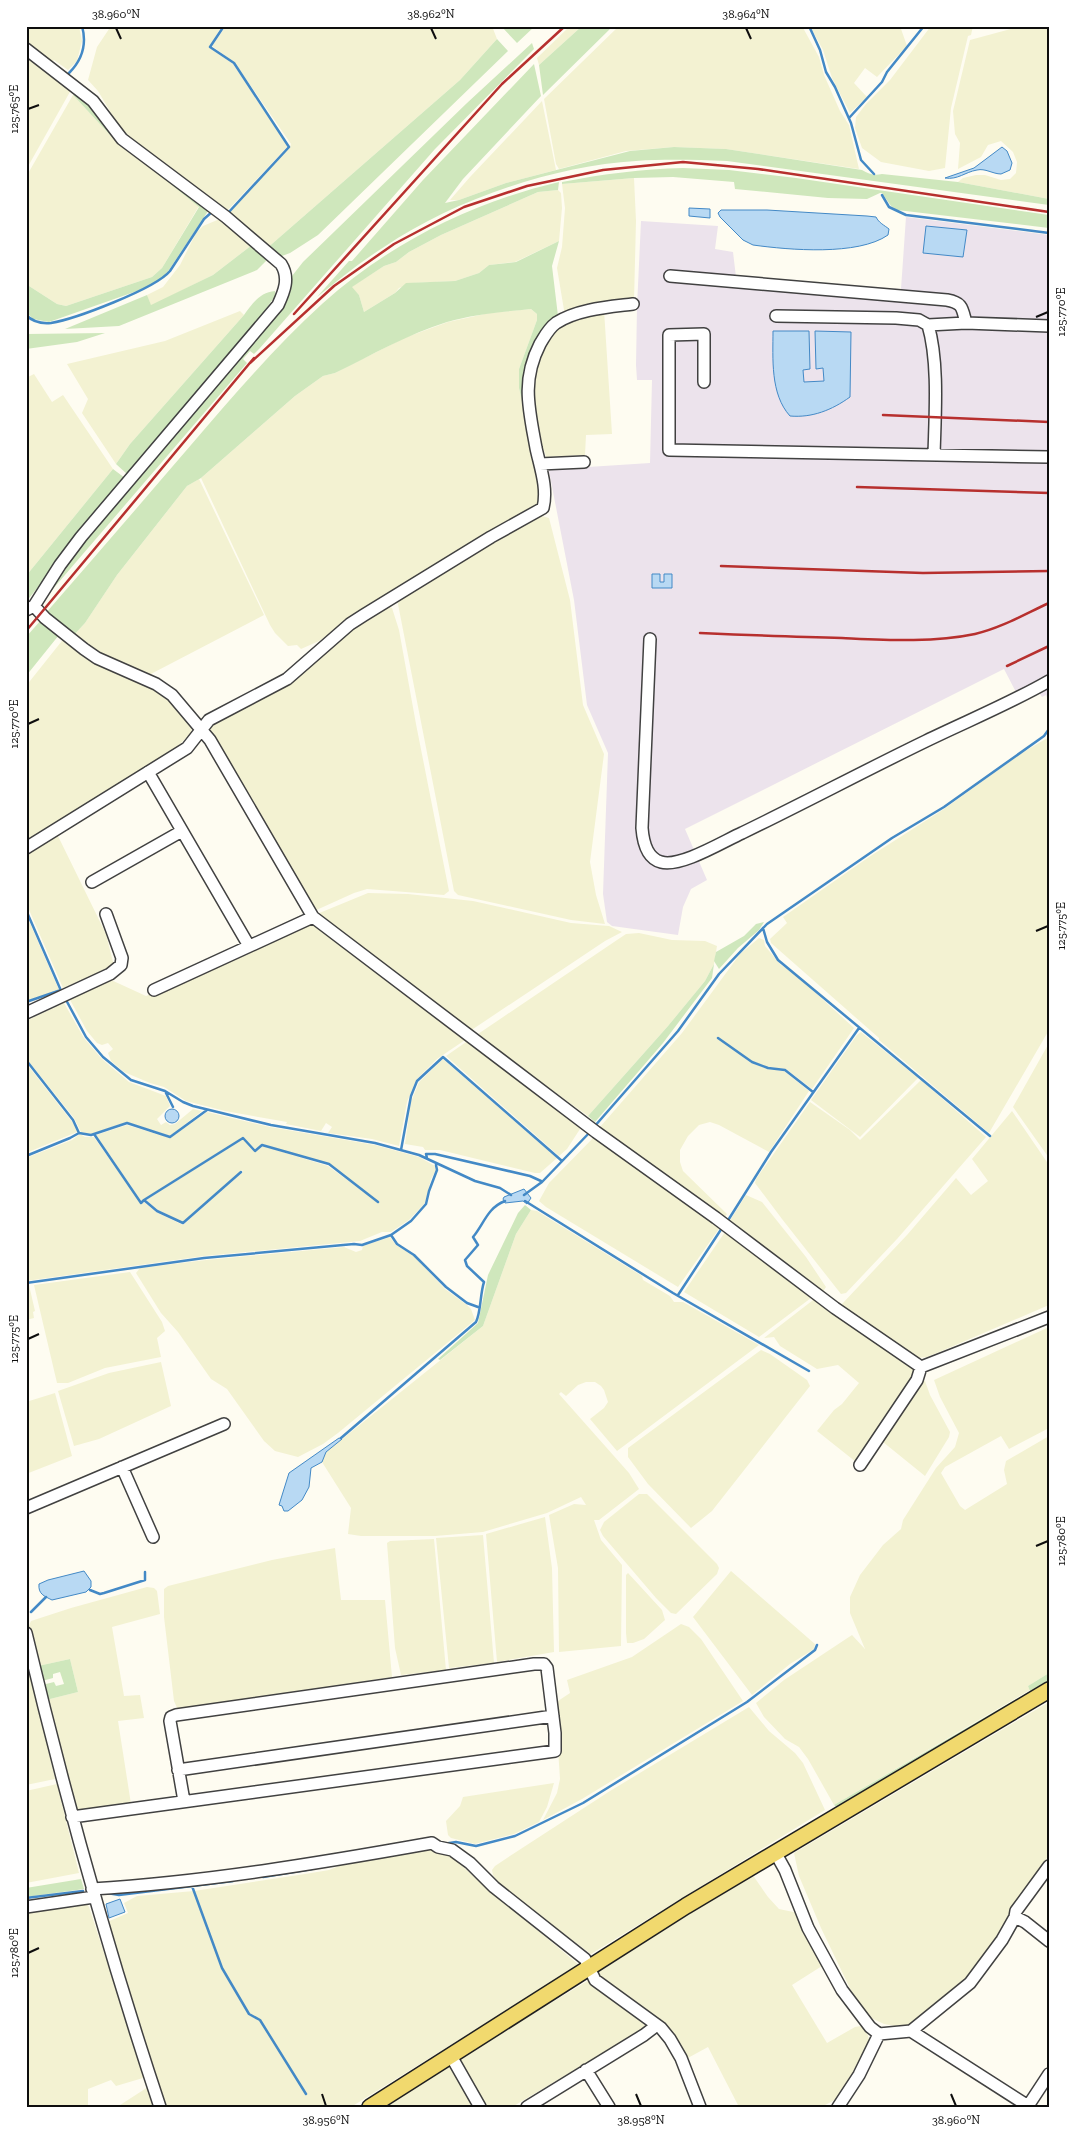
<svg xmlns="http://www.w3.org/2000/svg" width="1075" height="2133" font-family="'Zilla Slab',serif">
	<rect width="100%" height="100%" fill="#fefcf1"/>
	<path fill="#ece3ec" d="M906,217L1049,235V703L1046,695L1042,697L1034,686L1017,694L1004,669L685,829L707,880L691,889L683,907L678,935L612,926L607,922L603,894L608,753L587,705L574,600L548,466L588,467L650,463L652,380H637L636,365L637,307L641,221L718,226L715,249L733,252L736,277L901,289Z"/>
	<path fill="#f3f2d2" d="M26,26H79L82,41L77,61L68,70L54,60L51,63L26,43Z
		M111,26H222L209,47L233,64L288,146L226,212L127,140L98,91L88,80L97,47Z
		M226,26H492L497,39L460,80L265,250L228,214L290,147L291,144L235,63L212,46Z
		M570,26H582L539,65L537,58Z
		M619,26H802L819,57L824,75L840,111L849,125L859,169L726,149L674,147L626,151L559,169L556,164L544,99Z
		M810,26H900L907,46L877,77L865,68L854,83L867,97L850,113L832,78L823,50Z
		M931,26H973L971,35L968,36L951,108L945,168L929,171L881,162L862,148L855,128L856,117L866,104L890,80Z
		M1022,26H1049V199L958,182L963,178L976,175H985L1001,180L1010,179L1016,173L1017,162L1013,152L1001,141L988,145L981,157L958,169L960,143L955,134L953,111L970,40Z
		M26,54L71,90L26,170Z
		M73,95L110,135L199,206L162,268L152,277L66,306L57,304L29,286L26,278V177Z
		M542,101L556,170L506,183L459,200H450L470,177Z
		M634,178L636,221L634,301L565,316L557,268L562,247L565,208L562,184Z
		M558,190L561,193L562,208L559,241L515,262L489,265L479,273L455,281L413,283L399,288L395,293L364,312L359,295L351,287L384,266L396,262L409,252L441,235L538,192Z
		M222,218L252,245L213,275L151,306L147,295L163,287L180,265L196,233L203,226Z
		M531,309L537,314V320L519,369V388L542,488L539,506L345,622L319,641L301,649L297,645L288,646L275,633L270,625L201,478L295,396L323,376L335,373L404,338L448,322L489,313Z
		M604,310L612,434L586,435L585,455L546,457L533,417L530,387L537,357L559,324Z
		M240,311L244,315L130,444L116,464L82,413L88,399L67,364L165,341Z
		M34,374L52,402L63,395L113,469L26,576V375L28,377Z
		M199,479L264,615L147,676L108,660L73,636L85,623L117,575L187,486Z
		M542,516L549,518L570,600L583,705L604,754L590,862L596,895L605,924L571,920L458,895L454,891L397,599L530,520Z
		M387,606L392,608L399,630L416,724L449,891L444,895L367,889L354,893L312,912L206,727L288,682L352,626Z
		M65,637L171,698L190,725L192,732L176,748L26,842V686Z
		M1049,737V1030L989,1133L879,1040V1038L771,943L770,939L787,923L783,917L869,857L944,809L1020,754Z
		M57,834L106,934L114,966L63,988L26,903V852Z
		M368,893L408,894L473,901L571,923L609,926L622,932L605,941L470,1031L317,914Z
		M26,914L59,990L26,1001Z
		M311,919L468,1038L437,1059L416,1080L407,1102L399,1146L372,1139L328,1133L332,1127L326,1123L321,1131L286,1124L287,1122L225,1111L186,1101L164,1087L150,1083L124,1072L111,1061L108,1053L113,1049L108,1043L102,1045L97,1043L87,1031L69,998L109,979L146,996Z
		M639,933L672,940L705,941L717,946L714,964L705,981L668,1026L588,1116L506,1057L478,1034L617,940L626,934Z
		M759,938L764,940L765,946L781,965L794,973L854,1028L812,1089L786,1069L768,1067L752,1061L717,1037L751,1063L768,1069L784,1071L809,1091L769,1152L719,1125L710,1122L699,1125L688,1136L680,1150V1162L683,1171L727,1214L723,1220L600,1127L682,1033L740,954Z
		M64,1003L84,1038L102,1059L129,1082L166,1096L170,1106L157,1119L161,1125L166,1122L170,1125L175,1124L193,1109L202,1111L170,1136L127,1122L91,1134L81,1132L74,1118L26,1058V1021Z
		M861,1032L918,1078L860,1137L811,1100L857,1035Z
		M469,1040L582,1126L567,1149L559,1156L446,1056Z
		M1049,1043V1158L1013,1107Z
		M443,1059L536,1140L557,1158L540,1173H535L440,1150H425L423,1147L405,1144L411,1102L419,1082Z
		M26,1063L77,1128V1132L26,1153Z
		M921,1080L986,1137L897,1239L846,1293L841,1294L782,1219L755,1183L756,1179L810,1102L850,1130L860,1140Z
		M1012,1111L1049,1165V1305L944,1350L927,1357L917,1358L841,1307L842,1304L907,1235L956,1178L971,1195L988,1181L972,1159Z
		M207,1112L270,1127L375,1145L419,1157L435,1166L436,1170L431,1179L425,1203L409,1220L391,1232H382L360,1241L204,1256L26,1281V1158L72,1140L80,1134L85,1137H94L141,1204L144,1202L156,1212L183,1225L243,1172L242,1170L183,1222L158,1210L146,1200L243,1139L255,1152L263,1146L328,1166L379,1203L329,1164L262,1144L255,1149L243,1137L141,1201L96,1135L127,1125L170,1138Z
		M596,1135L721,1226L678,1287L546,1207L539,1201L549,1183Z
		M746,1195L762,1202L806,1257L826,1287L822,1293L729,1222Z
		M531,1210L537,1211L642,1276L643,1280L670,1296L674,1302H683L759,1345L617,1451L590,1419L604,1408L608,1402L604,1390L601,1386L595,1382H586L578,1385L566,1396L561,1392L559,1394L629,1473L639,1489L599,1520H594L601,1540L622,1565L621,1646L559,1652L558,1568L549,1515L574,1504L586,1505L581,1497L547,1513L483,1532L435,1536H361L348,1534L351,1508L322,1462L326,1452L483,1326L516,1234Z
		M727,1229L815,1295L759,1337L684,1292Z
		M390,1237L396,1245L414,1256L445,1289L467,1305L471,1309L475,1320L338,1433L323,1444L298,1457L275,1451L264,1441L227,1389L211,1379L178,1332L161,1313L136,1273L140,1268L206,1260L344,1247L356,1252L362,1250L363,1246Z
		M130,1272L162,1322L165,1331L157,1338L161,1357L105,1368L68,1383H57L34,1285Z
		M26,1285H29L35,1311L33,1312L34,1318L26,1320Z
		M817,1297L914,1369V1376L856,1462L817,1431L834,1410L842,1404L859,1383L838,1365L817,1369L780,1346L774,1337L764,1338Z
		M1049,1327V1428L1009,1449L1001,1436L945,1467L941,1473L960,1506L965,1510L1007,1484L1004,1470L1006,1461L1049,1436V1673L1028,1686L1030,1690L834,1805L808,1759L799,1747L785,1739L764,1717L756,1703L784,1680L852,1635L865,1649L850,1613V1597L860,1575L883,1545L901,1529L903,1520L936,1468L955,1447L959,1433L940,1397L934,1380Z
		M761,1350L770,1354L807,1380L810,1386L712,1511L691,1528L648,1484L628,1457V1448Z
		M161,1362L171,1406L99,1439L74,1446L58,1391L109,1373Z
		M922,1380L925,1381L930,1395L950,1432L949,1437L925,1476L883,1442V1437Z
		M55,1393L72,1456L26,1474V1402Z
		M639,1494H647L717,1564L719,1568L717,1574L676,1614L671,1613L656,1598L603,1536L600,1530L604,1522Z
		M545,1517L552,1568L554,1652L497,1662L486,1534Z
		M483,1535L494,1663L449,1668L436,1538Z
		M434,1539L446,1670L401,1675L395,1648L387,1543L390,1541Z
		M335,1548L341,1600H385L392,1677L178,1710L174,1701L164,1617V1589L168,1586L272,1560Z
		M731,1571L815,1644L814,1649L790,1664L752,1695L693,1617Z
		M628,1573L662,1610L665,1620L644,1639L633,1643H627L626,1633V1575Z
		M147,1587L154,1588L157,1591L160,1614L112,1627L124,1696L140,1695L144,1718L118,1721L131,1804L76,1814L46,1700L78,1692L70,1659L38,1666L28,1628L31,1621L71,1608Z
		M681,1624L689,1627L701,1639L743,1701L582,1799L543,1820L557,1793L560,1779L555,1703L570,1693L567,1680L632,1657Z
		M26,1656L55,1779L26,1785Z
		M1049,1702V1855L1012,1907L1006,1925L967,1981L913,2024L900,2027L884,2024L867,2016L858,2005L821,1928L799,1876L794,1853Z
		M749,1707L769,1731L795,1753L803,1763L825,1810L591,1954L538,1915L498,1882L493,1875L492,1870L495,1866L513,1854L610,1791Z
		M554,1783L547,1807L539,1822L514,1834L475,1844L451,1838L448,1835L446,1821L460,1806L463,1797Z
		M57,1784L79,1873L26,1883V1791Z
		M433,1848L450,1854L475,1878L579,1965L351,2107H166L107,1922L128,1913L124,1903L137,1896L194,1891L305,1874L329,1870L344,1864Z
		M752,1874L768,1897L779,1909L798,1913L822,1966L792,1985L827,2043L855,2027L861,2026L868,2035L870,2045L868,2051L837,2099L821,2107H739L708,2047L686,2059L678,2043L602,1981L597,1973Z
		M87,1904L89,1907L142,2069L143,2078L116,2086L111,2080L88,2089V2107H26V1910Z
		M589,1980L650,2025L512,2107H486L460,2062L461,2057Z
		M452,2063L478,2107H382Z
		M148,2087L155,2107H117Z"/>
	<path fill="#cfe7bc" d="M501,26H535L517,43Z
		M582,26H613L543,95L539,65Z
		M497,39L508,51L318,235L290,253L282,256H277L265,250L460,80Z
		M532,43L534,49L435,149L260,348L254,354L250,351L243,359L247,363L40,604L63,565L288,286L292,276L303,262L467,103Z
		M534,64L541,96L463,179L445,203L459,200L506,183L630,151L674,147L726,149L862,170C869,174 874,176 882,174L958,182L1049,199V205L727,161C697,160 666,159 636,161C553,166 453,200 384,247C360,262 339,280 317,297L349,261H352L423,180Z
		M78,94L210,208L169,270L163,277L153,284L137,291L49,322L33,319L26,312V278L29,286L57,304L66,306L152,277L162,268L199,207L110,135L73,95Z
		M683,168L729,170L796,178L1049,215V228L897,210L891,206L882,193H880L867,199L828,198L735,189L734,182L673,177L634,178L562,184V182C603,174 642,169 683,168Z
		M559,182L558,190L538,192L441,235L409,252L396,262L384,266L352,287L359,295L364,312L395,293L406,283L455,281L479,273L489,265L516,262L559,241L552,266L558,316L528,362L542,488L519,388V369L537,320V314L531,309C503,312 474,314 447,322C408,334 372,355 335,373L323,376L295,396L201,478L187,486L117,575L85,623L73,636L45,614C94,558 142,502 191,445C233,396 275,347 322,304C388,244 473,202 559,182Z
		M252,245L264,256L266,261L257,270L119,326L65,329L147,295L151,305L213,275Z
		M275,291V296L257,322L128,475L116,464L130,444L244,315C252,304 260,292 275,291Z
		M105,333L77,342L26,349V334Z
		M113,469L125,478L26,602V576Z
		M42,619L59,635L26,676V637Z
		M764,922L759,930L738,948L719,969L714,961L716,952L744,936L756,924Z
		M714,964L712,978L663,1043L595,1122L588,1116L668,1026L705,981Z
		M525,1205L531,1210L516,1234L483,1326L440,1360L438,1359L478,1323L488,1275L518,1213Z
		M70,1659L78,1692L46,1700L42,1685L54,1682L56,1686L64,1684L60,1672L53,1674V1678L42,1681L38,1666Z
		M1049,1673V1685L838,1808L834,1805L1030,1691L1028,1686Z
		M81,1879L84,1889L26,1897V1888Z"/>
	<path fill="#b8d9f3" stroke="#4389c6" d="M1002,147L1007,151L1012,163L1010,170L1001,174C993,174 985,168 977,170C965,172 958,180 945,178L974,168Z
		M689,208L710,209V218L689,216Z
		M721,210H767L867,216L876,217C879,223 884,225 889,229L888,235C858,256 789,250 753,245L743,240L720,217L718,213Z
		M926,226L967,230L963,257L923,253Z
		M773,331H809L810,369L803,370L804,382L824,381L823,368L816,369L815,331L851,332L850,397C832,410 812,418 790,416C770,394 773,358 773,331Z
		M652,574H660V582H664V574H672V588H652Z
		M165 1116a7 7 0 1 1 14 0a7 7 0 1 1-14 0Z
		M524,1189L531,1198L527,1204L523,1201L505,1203L503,1199L504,1197Z
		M339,1438L342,1439L326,1452L322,1462L311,1468L309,1487L302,1500L288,1511H284L282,1506L279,1505L289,1473Z
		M84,1571L91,1581V1587L86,1592L52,1600C44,1596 38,1594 39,1584L48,1580Z
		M120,1899L125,1912L109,1918L106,1904Z"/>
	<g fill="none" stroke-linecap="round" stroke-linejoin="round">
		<path stroke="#4389c6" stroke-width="2.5" d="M224,26L210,47L234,63L289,147L228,213
			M809,26L820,50L826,72L835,87L851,123L861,160L874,174
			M69,73C82,60 87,44 82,26
			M849,118L882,82L887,72L924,26
			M882,195L889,207L906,215L1049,233
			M26,315C33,322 41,324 51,323C75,319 155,289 170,271L204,219L213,211
			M26,910L62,993
			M763,928L767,942L778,960L990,1136
			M65,998L86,1037L103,1057L131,1080L165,1091L183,1102L193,1106L271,1125L375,1143L419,1155L475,1181L500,1188L511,1195
			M26,1002L61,990
			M718,1038L752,1062L768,1068L785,1070L813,1092
			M26,1060L73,1120L79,1133L91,1135L127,1123L170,1137L207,1110
			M166,1093L173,1107
			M594,1127L678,1031L719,974L767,924L892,838L944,807L1044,736L1049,729
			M94,1134L141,1203L144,1200L157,1211L183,1223L241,1172
			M401,1150L411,1096L417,1081L443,1057L562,1161
			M26,1156L70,1138L79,1133
			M427,1158L426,1154H435L530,1176L541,1181
			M524,1195L542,1182L591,1131
			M144,1200L243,1138L255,1151L262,1145L329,1164L378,1202
			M525,1201L673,1293L809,1371
			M727,1222L771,1152L859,1028
			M391,1235L411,1221L426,1204L429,1191L437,1170L436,1165
			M26,1283L204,1258L354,1244L362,1245L391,1235L397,1244L414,1255L446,1287L467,1303L478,1307
			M678,1295L722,1228
			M341,1438L476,1322C481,1312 480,1294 484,1282L467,1266L465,1260L478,1245L473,1237C484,1224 487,1208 505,1201
			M90,1590L100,1594L104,1593L145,1580V1572
			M31,1612L46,1597
			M443,1844L456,1842L476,1846L515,1836L583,1803L747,1702L815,1650L817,1645
			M263,1877L312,1869
			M192,1886L222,1968L249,2014L260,2020L306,2094
			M107,1893L119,1895L233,1881
			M26,1898L83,1891"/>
		<defs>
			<path id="minor" d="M26,49L93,101L122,139L226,217L281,264C290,278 284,292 278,305L81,537L60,565L34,606
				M670,276L947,300C963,303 962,308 966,323
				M776,316L896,318L919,320L928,325L966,323L1049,326
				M928,325C939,362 935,416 934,455
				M704,382V334L669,335V450L1049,457
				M540,464L584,462
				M26,610L34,606L45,618L84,649L97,658L156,684L172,695L210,740L313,917L154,990
				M650,639L642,828C643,841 646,858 661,862C680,868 724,841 742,833C804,803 864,771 926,741C967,721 1009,704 1049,681
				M148,772L249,946
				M26,848L187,748L209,720L287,679L350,624L364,615L491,537L543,508C548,488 540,467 536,448C529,409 521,381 540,344C545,336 548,329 556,323C578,309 609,307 633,304
				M92,882L182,831
				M313,917L596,1132L716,1218L835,1308L921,1367L1049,1317
				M26,1013L110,974L121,965L122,958L106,914
				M860,1465L917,1380L921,1367
				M122,1467L153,1537
				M26,1508L224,1424
				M26,1633C64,1793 108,1951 160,2107
				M178,1770L553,1716
				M72,1817L555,1751V1733L547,1668L544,1664H534L176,1715L171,1717L170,1721L184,1801
				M775,1852L785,1870L808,1928L842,1990L870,2027L879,2034L911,2031L970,1983L1002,1940L1015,1917L1025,1922L1049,1941
				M92,1889C206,1882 320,1863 432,1843L438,1847L452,1850L470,1863L494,1887L585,1959L595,1980L661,2028L670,2039L681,2058L700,2107
				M26,1907L94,1897
				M1015,1917L1016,1911L1049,1866
				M911,2031L1028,2106L1049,2074
				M451,2056L480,2107
				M586,2070L609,2107
				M527,2107L644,2035L657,2025
				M838,2107L859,2075L879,2034"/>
			<path id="major" d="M370,2107L686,1906L1049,1690"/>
		</defs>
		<use href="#minor" stroke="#414141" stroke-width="14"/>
		<use href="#major" stroke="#1f1f1f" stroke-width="18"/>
		<use href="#minor" stroke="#fff" stroke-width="11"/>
		<use href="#major" stroke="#f1d96e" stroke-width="15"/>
		<path stroke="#b7302e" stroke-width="2.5" d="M294,314L502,84L565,26
			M250,363L334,286L394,244L464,207L527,186L603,170L683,162L758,169L1049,212
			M883,415L1049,422
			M857,487L1049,493
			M721,566L923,573L1049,571
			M26,631L254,358
			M700,633C747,635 794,637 842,638C886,640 932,643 975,634C1001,628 1025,614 1049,603
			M1007,666L1049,646"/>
	</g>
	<path fill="none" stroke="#0e0e0e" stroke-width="2" d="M116,28L121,39M431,28L436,39M746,28L751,39M28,109L39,105M1036,317L1048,312M28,724L39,719M1036,931L1048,926M28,1339L39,1334M1036,1546L1048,1541M28,1953L39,1948M322,2094L326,2106M636,2094L641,2106M951,2094L956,2106"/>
	<rect width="1075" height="2133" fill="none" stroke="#ffffff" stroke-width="55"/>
	<rect x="28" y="28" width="1020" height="2078" fill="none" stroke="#0e0e0e" stroke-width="2"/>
	<g font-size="12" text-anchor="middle" fill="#0e0e0e">
		<text x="116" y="18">38.960°N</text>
		<text x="431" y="18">38.962°N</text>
		<text x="746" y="18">38.964°N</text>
		<text transform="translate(14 109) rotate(-90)" y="4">125.765°E</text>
		<text transform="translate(1061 312) rotate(-90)" y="4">125.770°E</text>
		<text transform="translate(14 724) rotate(-90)" y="4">125.770°E</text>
		<text transform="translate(1061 926) rotate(-90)" y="4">125.775°E</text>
		<text transform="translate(14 1339) rotate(-90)" y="4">125.775°E</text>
		<text transform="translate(1061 1541) rotate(-90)" y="4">125.780°E</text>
		<text transform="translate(14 1953) rotate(-90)" y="4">125.780°E</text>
		<text x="326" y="2124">38.956°N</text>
		<text x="641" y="2124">38.958°N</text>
		<text x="956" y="2124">38.960°N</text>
	</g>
</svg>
